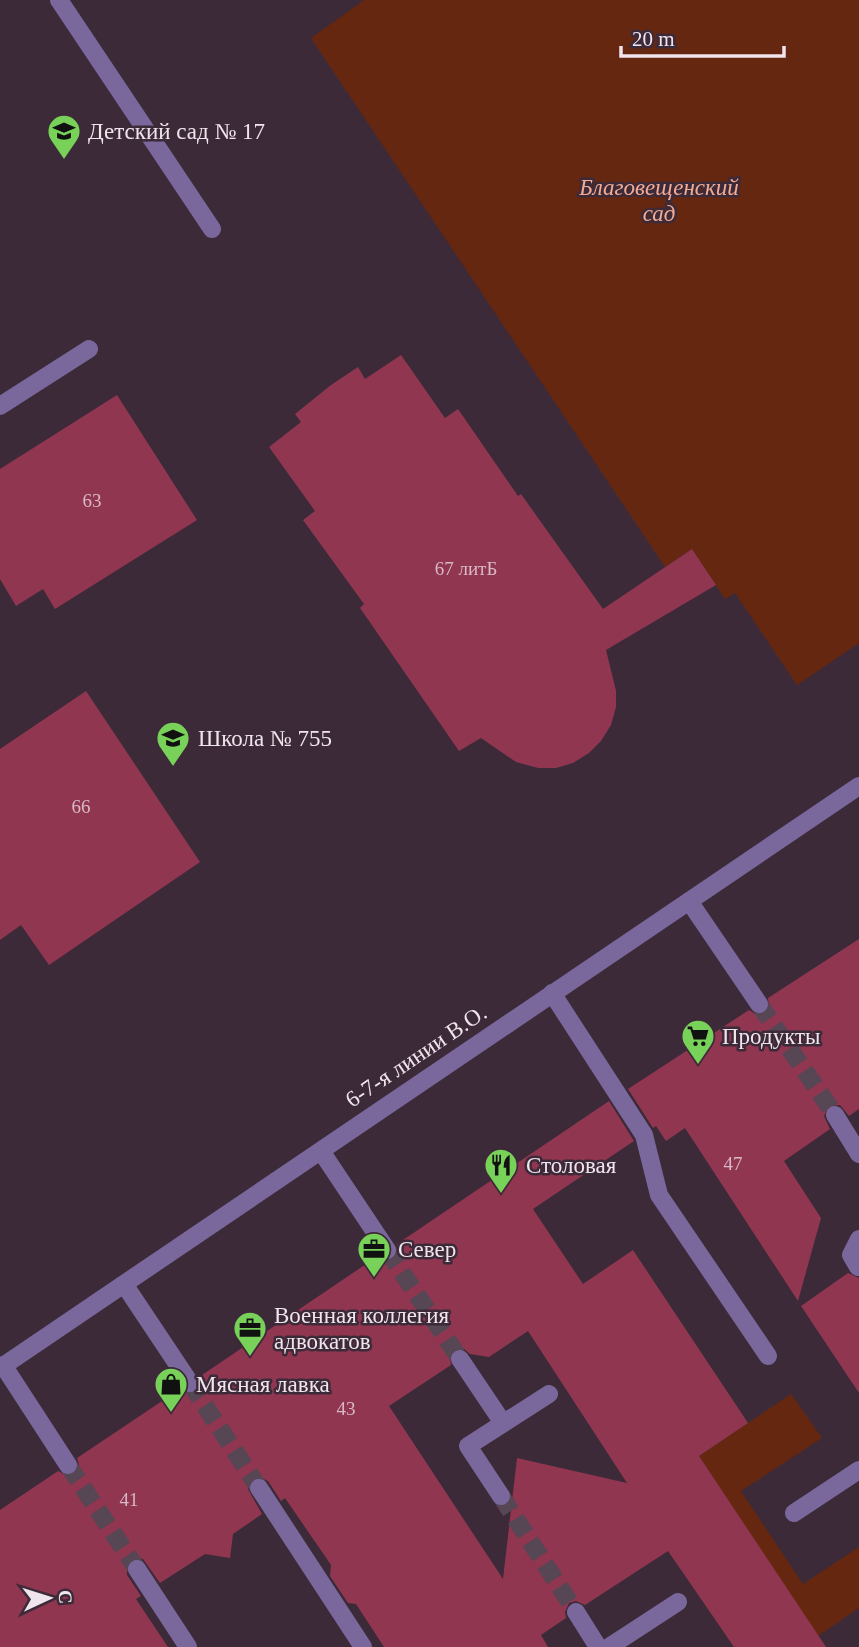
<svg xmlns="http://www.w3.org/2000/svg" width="859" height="1647" font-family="Georgia,serif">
	<rect width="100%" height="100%" fill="#3c2a39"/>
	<path fill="#662711" d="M364,0H859V643L797,685L735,593L725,599L692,549L665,567L311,38Z
		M791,1394L822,1438L741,1491L803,1584L859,1547V1608L818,1636L699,1456Z"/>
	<path fill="#903650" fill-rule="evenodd" d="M401,355L445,418L458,409L518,496L521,494L603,609L692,549L716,585L606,650L616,691V707L611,725L601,741L589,753L573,763L556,768H538L516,762L481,738L459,751L360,608L364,604L303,520L315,511L269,447L301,422L295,414L331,385L358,367L365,379Z
		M117,395L197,520L55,609L43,589L16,606L0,579V469Z
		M86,691L200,862L49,965L21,925L0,940V749Z
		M859,939V1109L849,1116L840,1105L829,1106L824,1116L830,1129L784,1161L821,1218L798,1301L685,1128L666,1141L656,1126L653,1128L628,1089L749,1010L755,1014H765L769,1008L768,998Z
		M609,1101L634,1141L533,1209L583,1284L633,1250L748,1423L699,1456L826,1647H734L668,1551L585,1605L576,1601L569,1603L565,1612L566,1618L541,1635L548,1647H384L356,1604L348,1603L330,1576L331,1565L285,1498L281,1501L268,1481L259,1477L249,1482L248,1489L262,1514L233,1534L230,1558L205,1554L160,1583L143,1559L136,1558L127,1563V1575L141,1596L136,1599L168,1647H0V1510L58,1471L68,1476L75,1474L79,1465L77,1458L180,1389L190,1394L197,1392L201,1383L199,1377L378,1256L387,1261L394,1259L398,1250L397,1244ZM528,1331L627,1483L517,1458L503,1579L389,1406L451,1365L450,1355L454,1349H464L470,1354L489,1357Z
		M848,1273L859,1278V1393L801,1306Z"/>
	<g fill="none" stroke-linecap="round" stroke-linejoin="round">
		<path stroke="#574654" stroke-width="18" stroke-dasharray="18 9" stroke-linecap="butt" d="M759,1004L835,1115
			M387,1250L460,1359
			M190,1383L259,1488
			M68,1465L137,1569
			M501,1496L576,1612"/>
		<path stroke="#7a689d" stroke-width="18" d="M59,0L212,229
			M0,406L89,349
			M689,901L759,1004
			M552,993L644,1135L659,1195L768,1356
			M835,1115L859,1154
			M321,1151L387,1250
			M858,1267L851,1255L859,1239
			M124,1284L190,1383
			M460,1359L503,1423
			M3,1365L68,1465
			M0,1368L859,786
			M259,1488L363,1647
			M501,1496L468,1446L549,1394
			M794,1513L859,1470
			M137,1569L188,1647
			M576,1612L598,1647
			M609,1647L678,1602"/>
	</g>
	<defs>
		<symbol id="school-pin" viewBox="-11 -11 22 30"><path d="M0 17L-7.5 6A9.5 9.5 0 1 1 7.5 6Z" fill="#78d158" stroke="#3c2a39"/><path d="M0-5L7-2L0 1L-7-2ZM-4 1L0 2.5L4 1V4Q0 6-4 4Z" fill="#111"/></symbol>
		<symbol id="supermarket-pin" viewBox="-11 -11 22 30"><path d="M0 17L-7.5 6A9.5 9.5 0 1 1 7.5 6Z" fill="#78d158" stroke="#3c2a39"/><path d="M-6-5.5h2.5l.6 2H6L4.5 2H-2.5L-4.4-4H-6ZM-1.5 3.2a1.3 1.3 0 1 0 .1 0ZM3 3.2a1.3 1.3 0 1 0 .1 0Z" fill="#111"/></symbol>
		<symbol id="restaurant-pin" viewBox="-11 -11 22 30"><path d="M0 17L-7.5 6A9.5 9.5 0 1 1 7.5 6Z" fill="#78d158" stroke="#3c2a39"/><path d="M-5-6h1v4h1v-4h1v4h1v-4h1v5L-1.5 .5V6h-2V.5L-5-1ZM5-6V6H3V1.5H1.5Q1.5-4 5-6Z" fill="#111"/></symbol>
		<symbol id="office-pin" viewBox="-11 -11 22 30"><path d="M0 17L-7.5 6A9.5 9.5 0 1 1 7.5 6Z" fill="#78d158" stroke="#3c2a39"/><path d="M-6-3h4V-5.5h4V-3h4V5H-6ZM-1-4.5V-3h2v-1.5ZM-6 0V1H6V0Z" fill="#111"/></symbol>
		<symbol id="shop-pin" viewBox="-11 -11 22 30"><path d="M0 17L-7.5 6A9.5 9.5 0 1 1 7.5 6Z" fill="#78d158" stroke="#3c2a39"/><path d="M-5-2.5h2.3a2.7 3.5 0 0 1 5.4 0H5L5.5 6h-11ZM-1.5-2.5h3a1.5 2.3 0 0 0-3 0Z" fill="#111"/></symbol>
	</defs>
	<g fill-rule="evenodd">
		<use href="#school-pin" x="45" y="112" width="38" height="52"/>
		<use href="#school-pin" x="154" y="719" width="38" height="52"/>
		<use href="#supermarket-pin" x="679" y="1017" width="38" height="52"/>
		<use href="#restaurant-pin" x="482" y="1146" width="38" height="52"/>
		<use href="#office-pin" x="355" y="1230" width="38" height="52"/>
		<use href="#office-pin" x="231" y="1309" width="38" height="52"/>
		<use href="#shop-pin" x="152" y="1365" width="38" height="52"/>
	</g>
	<g text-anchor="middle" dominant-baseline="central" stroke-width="5" stroke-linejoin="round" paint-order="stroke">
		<g font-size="19" fill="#d8b8c6">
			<text x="92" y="500">63</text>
			<text x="466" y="568">67 литБ</text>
			<text x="81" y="806">66</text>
			<text x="733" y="1163">47</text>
			<text x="346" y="1408">43</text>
			<text x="129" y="1499">41</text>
		</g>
		<g font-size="23" fill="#f0e4ed" stroke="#3c2a39" text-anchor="start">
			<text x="88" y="131">Детский сад № 17</text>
			<text x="198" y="738">Школа № 755</text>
			<text x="722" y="1036">Продукты</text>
			<text x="526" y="1165">Столовая</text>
			<text x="398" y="1249">Север</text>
			<text x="274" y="1315">Военная коллегия<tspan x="274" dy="26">адвокатов</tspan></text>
			<text x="196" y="1384">Мясная лавка</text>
		</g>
		<g font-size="23" font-style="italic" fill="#f4ab93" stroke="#3c2a39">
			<text x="659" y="187">Благовещенский<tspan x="659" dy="26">сад</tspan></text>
		</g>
		<g font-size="23" fill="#f0e4ed" stroke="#3c2a39">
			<text transform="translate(416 1056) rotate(-34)">6-7-я линии В.О.</text>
		</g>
	</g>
	<g transform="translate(49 1598) rotate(86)" stroke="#3c2a39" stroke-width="5" paint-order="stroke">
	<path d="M0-5L12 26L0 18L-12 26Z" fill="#f0e4ed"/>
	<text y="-10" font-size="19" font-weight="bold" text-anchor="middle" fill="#f0e4ed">С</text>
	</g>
	<path d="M621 46v10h163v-10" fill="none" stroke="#f0e4ed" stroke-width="3.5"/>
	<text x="632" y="46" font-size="21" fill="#f0e4ed" stroke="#3c2a39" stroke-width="5" paint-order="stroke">20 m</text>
</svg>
